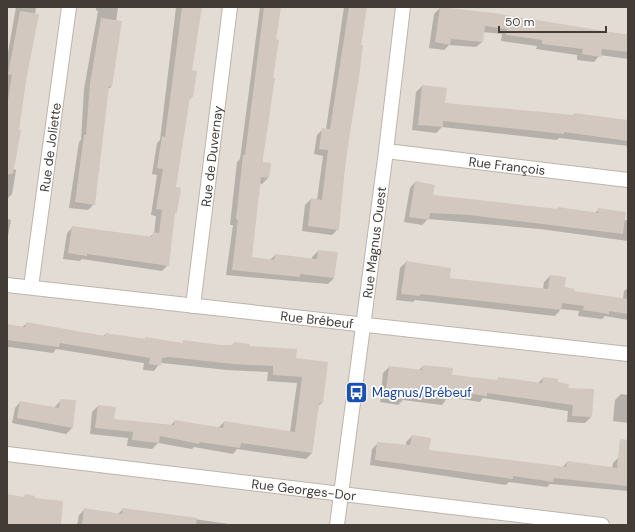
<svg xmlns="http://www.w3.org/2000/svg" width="635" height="532" font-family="'DM Sans',sans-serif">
	<rect width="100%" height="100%" fill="#f0ebe5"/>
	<path fill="#e3dcd4" d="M7,7H628V525H7Z"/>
	<path fill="#0003" d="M16,7H36L13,169L16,170L12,194L7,199V59Z
		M96,7H118L116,22H121L111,87L107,90L94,204L88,210L69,208L79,142L81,140L84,89L98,11L96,10Z
		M176,7H201L191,71L192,97L189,99L175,188L176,212L174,214L168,265L162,271L82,259L80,261L63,259L67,233L73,227L149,237L154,234L156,216L151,215L157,175L152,174L157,143L160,140Z
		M260,7H280L275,40L262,163L268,178L262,184L259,183L251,258L270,260L275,255L312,260V257L318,251L337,253L334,278L328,284L226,275L233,225H230L237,162L240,159Z
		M344,7H366L345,165L338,229L332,235L302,231L305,205L311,199L317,200L323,156L314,154L317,135L323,129H326Z
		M440,8L628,35V59L600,55L594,62L577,60V55L536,49L537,46L501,41L502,34L483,32L482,42L476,47L449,45L444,50L429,48L434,14Z
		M422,86L444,104L573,116L575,114L628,122V146L559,138L557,140L442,127L436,133L412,130L416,92Z
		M415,182L432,196L556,210L558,208L595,213L599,209L628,221V241L540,229L428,219L422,225L404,222L410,188Z
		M7,219L11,220L7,241Z
		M406,262L449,279L543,289L544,282L550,276L564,288L573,292L623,299L624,291L628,288V320L605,316L602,319L578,316L579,311L561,309L555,316L415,300L413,302L396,300L400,268Z
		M26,324L103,336L106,334L182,344L184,342L231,346L234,343L295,359L322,403L318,406L312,453L306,459L237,449L233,454L194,447L192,449L158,443L152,449L127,446L128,438L90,434L92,412L98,406L113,420L170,426L175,421L218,428L224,422L290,432L297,383L267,381L268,372L227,370L162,363H160L154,371L143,370L144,363L56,349L53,353L9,347L7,349V325L22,327Z
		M423,366L451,375L496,381L499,378L538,383L543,378L567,389L593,390L591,417L585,423L567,422L568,411L483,398L480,402L448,397L442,405L403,400L398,405L380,402L383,373L389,367L418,371Z
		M621,394L628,395V423L613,421L615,400Z
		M61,400L75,401L72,428L66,434L12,423L15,408L20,402L54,408Z
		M412,436L428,451L563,467L567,462L612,468L613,463L619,457L628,458V491L550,484L547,487L509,482L506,485L370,465L372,449L378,443L406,446V442Z
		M7,495L23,498L19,525H7Z
		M85,509L118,514L123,509L236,525H77L79,515Z"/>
	<path fill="#d3c8bf" d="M182,7H202L192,70L197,71L193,97H190L176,187L181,188L177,213H175L169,266L87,254V256L68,253L72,226L152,237L153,232L159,233L162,210L156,209L163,169L157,168L162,136L165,137Z
		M264,7H281L276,39L279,40L273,78H275L263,158V162L271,163L269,178L261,177L252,257L274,260L275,254L317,259L318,250L338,252L334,278L300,274V277L232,270L238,220L236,219L243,155H245Z
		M349,7H367L361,45H363L360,70L345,165L339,230L308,226L311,198L322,200L328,150L319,149L322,128L330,129Z
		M440,7L494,13L628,35V52L602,49L601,57L582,54L583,49L542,44V40L506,35L507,29L485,26L483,42L451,39L450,45L435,42Z
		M20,11L39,14L26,81L19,130H21L13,174H7V105L12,75L8,74Z
		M101,18L122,21L112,87L109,86L95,205L75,202L84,135H86L90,83Z
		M422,85L447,88L445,103L574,115V113L628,120V141L564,132V134L443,121V127L418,125Z
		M415,181L435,185L433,195L558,209V207L598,213V208L626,212L623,234L469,215L430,213L429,220L409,217Z
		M406,261L451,268L450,278L548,289L550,275L566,277L565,287L575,289L574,291L628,299V314L609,311V314L583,310L584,306L562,303L561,310L420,294V296L401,294Z
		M26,322L105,336V333L145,339V337L183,343V340L220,345H233L234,342L250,344V346L297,349L296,358L328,362L323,403H319L312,453L241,443L240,448L200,442L199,444L160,436L159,443L132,440L133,432L95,428L98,405L116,407L114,419L174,425L175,420L223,428L224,421L295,432L302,377L273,375V366L233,364L169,357L162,358L161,366L149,364L150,358L60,343L59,347L7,340V324L25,327Z
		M423,365L453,368L452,375L498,380V377L542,383L543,377L558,379V382L569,384L568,388L594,389L592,417L572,416L573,405L487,393V396L450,391L449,400L406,394L405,399L385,397L389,366L422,370Z
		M60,399L76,400L73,428L17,418L20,401L59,408Z
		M412,435L431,438L429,450L566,467L567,461L617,468L620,439L628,440V486L554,478L553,482L513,476V479L375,460L377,442L410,445Z
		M7,494L24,497L25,494L35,496V498L63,501L61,525L7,524Z
		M84,508L122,514L123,508L197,518L196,525H82Z"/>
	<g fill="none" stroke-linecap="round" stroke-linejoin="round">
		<defs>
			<g id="minor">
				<path id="s1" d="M386,151L628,180"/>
				<path id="s2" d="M7,285L628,354"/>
				<path id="s3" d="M31,287L69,7"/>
				<path id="s4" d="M193,306L230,7"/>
				<path id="s5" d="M7,454L602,525"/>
				<path id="s6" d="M337,525L386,151L403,7"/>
			</g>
		</defs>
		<use href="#minor" stroke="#bdb4ac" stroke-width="16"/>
		<use href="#minor" stroke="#fff" stroke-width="14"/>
	</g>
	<defs>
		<symbol id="bus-square" viewBox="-11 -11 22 22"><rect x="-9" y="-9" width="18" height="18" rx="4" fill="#1a4fb4" stroke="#fff"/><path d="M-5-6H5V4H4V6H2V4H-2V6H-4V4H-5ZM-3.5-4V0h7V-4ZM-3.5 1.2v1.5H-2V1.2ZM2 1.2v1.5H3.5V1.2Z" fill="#fff"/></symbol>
	</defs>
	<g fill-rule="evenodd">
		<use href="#bus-square" x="344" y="380" width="25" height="25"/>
	</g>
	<g text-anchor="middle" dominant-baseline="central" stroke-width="3.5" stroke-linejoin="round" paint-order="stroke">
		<g font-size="13" fill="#423b36" stroke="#fff">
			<text stroke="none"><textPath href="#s3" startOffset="141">Rue de Joliette</textPath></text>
			<text stroke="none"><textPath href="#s4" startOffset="151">Rue de Duvernay</textPath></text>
			<text stroke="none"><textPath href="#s1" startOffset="122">Rue François</textPath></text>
			<text stroke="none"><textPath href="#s6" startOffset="285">Rue Magnus Ouest</textPath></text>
			<text stroke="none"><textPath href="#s2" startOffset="312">Rue Brébeuf</textPath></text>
			<text stroke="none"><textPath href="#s5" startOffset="299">Rue Georges-Dor</textPath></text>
		</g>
		<g font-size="13" fill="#164399" stroke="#fff" text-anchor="start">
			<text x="372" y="392">Magnus/Brébeuf</text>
		</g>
	</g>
	<rect width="635" height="532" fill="none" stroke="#423b36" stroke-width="16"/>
	<path d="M499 26v6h107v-6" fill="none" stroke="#423b36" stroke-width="2"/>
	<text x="505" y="26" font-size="12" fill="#423b36" stroke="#ffffff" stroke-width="3" paint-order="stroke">50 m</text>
</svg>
